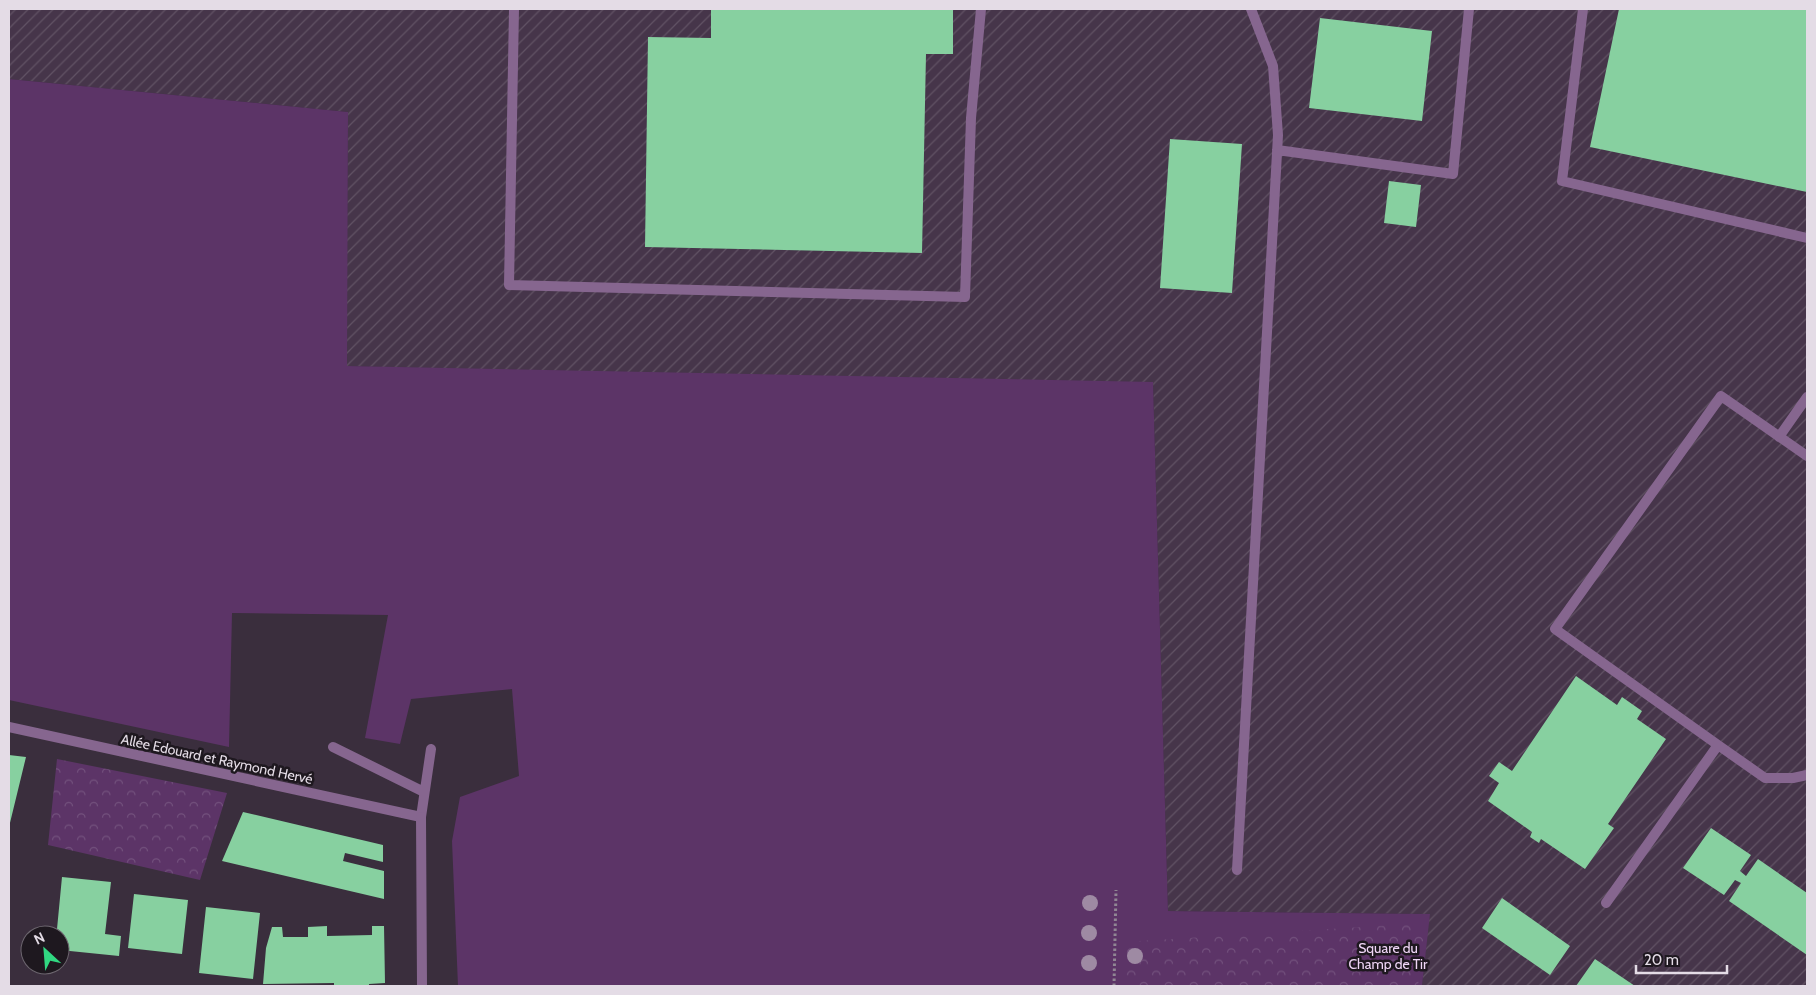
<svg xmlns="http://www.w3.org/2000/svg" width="1816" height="995" font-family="Cabin,sans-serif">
	<defs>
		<pattern id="industrial-furrows" width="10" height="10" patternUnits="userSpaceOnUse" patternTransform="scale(1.25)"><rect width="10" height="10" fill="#46354a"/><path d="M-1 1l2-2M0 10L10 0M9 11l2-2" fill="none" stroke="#615264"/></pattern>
		<pattern id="park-crowns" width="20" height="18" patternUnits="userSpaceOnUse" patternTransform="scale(1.25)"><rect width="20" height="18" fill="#5c3467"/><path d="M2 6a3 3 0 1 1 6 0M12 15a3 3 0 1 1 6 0" fill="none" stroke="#73517d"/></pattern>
	</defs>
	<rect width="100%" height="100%" fill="#3a2e3d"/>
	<path fill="url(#industrial-furrows)" d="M9,9H1807V986H1422L1429,914L1168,911L1153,382L980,383L346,366L348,112L9,79Z"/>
	<path fill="#5c3467" d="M9,79L348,112L347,366L1153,382L1168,911L1430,914L1422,986H458L452,841L460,797L519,776L512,689L411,699L400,744L365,738L388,615L232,613L229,747L9,700Z"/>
	<path fill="url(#park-crowns)" d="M57,759L227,793L200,880L48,845Z
		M1425,923L1418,986H1124V942Z"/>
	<path fill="#87d0a0" d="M711,9H953V54H926L922,253L645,247L648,37L711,38Z
		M1619,9H1807V192L1590,147Z
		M1320,18L1432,31L1422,121L1309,108Z
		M1170,139L1242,144L1232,293L1160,288Z
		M1389,181L1421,185L1416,227L1384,223Z
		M1576,676L1617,705L1622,697L1642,711L1637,719L1666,739L1608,824L1614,828L1585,869L1541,839L1539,843L1530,837L1532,832L1488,801L1499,783L1489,776L1499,762L1512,771Z
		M9,755L26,757L9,827Z
		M243,812L383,845V862L345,853L343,861L384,871V899L222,861Z
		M1711,828L1751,855L1740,871L1746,876L1758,859L1807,893V955L1729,901L1741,883L1735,880L1724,895L1683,868Z
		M62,877L111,882L105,934L121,936L119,956L60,950V935H41L42,928L57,929Z
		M134,894L188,900L182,954L128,948Z
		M1502,898L1570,946L1550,975L1482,928Z
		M206,907L260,913L253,979L199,973Z
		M327,926V936L372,935V926H384L385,983L369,984V986H334V983L263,984L266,948L272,927H282L283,937H308V927Z
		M1595,959L1635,986H1576Z"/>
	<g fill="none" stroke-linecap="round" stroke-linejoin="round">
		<path stroke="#908693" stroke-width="3" stroke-dasharray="2.5 2.5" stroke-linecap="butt" d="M1114,986L1116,890"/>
		<path stroke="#86668f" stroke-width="10" d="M514,9L509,285L965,297L971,118L981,9
			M1583,9L1562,181L1807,238
			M1277,150L1453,174L1469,9
			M1779,437L1807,397
			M9,727L421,817L431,749
			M1718,745L1555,629L1721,396L1807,456
			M333,747L424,792
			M1237,870L1278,135L1273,66L1251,9
			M1606,903L1718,745L1765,778H1793L1807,775"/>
		<path stroke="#86668f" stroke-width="10" d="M421,817L422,986"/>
	</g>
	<g fill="#9e8aa3">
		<circle cx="1090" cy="903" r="8"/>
		<circle cx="1089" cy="933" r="8"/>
		<circle cx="1135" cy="956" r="8"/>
		<circle cx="1089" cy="963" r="8"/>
	</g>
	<g text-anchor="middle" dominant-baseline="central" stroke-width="5" stroke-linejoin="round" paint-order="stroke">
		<g font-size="14" fill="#e4dce6" stroke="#1e181f">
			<text transform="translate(217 759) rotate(12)">Allée Edouard et Raymond Hervé</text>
		</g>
		<g font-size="14" fill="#f0d6f7" stroke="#1e181f">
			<text x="1388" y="948">Square du<tspan x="1388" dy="16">Champ de Tir</tspan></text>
		</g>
	</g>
	<rect width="1816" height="995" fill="none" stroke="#e4dce6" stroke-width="20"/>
	<g transform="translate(45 950) rotate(334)"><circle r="24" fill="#1e181f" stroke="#6d666f"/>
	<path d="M0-4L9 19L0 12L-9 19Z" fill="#31d882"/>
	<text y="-8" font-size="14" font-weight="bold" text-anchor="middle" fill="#e4dce6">N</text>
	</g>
	<path d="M1636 965v8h91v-8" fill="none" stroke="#e4dce6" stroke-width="2.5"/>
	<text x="1644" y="965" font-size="15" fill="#e4dce6" stroke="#1e181f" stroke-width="4" paint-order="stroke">20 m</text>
</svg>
